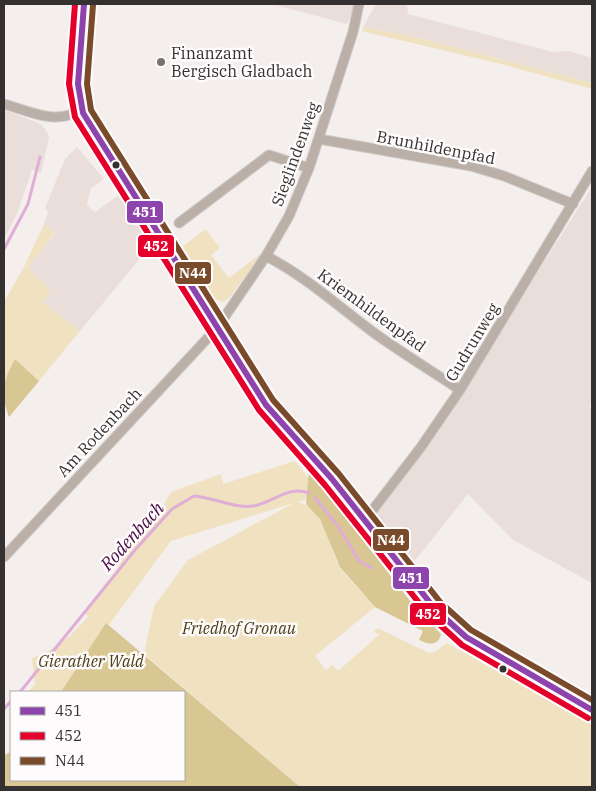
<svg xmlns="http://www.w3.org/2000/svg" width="596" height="791" font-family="'IBM Plex Serif',serif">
	<rect width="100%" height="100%" fill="#f4eeec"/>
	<path fill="#eadeda" d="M272,4H357L347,24Z
		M376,4H404L407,5L408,14L553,52L568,51L592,58V83L407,35L363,27Z
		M4,110L41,124L47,132L49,138L41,173L32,170L17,214L4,239Z
		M77,147L104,179L90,189L87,205L95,212L119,195L151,245L80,331L43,303L28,268L55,233L44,224L48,212L45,208L65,159Z
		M592,187V401L589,407L592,409V583L513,540L468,494L410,567L376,522L375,515L442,423Z"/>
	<path fill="#f0e2c0" d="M363,27L407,35L592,83V89L501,64L362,31Z
		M44,224L55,232L28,268L50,290L43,303L80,331L39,381L15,359L4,381V302L24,267Z
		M206,229L220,248L211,255L229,278L263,252L230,297L224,302C202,298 190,267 179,249Z
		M295,461L321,494L297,502C328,509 326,546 341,568C351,582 364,594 375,607L315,656L326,670L332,665L338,671L379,635L374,631L378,628L429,653L435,652L447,643L592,725V787H300L144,654L154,606L188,560L294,503L171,541L105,630L178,692H28L35,684L32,658C56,650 71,636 88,617L85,613L111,582L125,553L136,540L140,527L160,512L171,492L221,474L223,484Z"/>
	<path fill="#d8c693" d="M15,359L39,381L9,417C0,390 2,384 15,359Z
		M309,470L410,601L441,634C438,647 428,644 419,640L423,631L375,607L340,567L320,519L306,504Z
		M106,623L300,787H4V755L11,752V780H184V692H61Z"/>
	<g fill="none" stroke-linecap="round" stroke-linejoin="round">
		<path stroke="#e0add6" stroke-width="3" d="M4,249L28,204L40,157
			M315,498L338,526L359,561L372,568
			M20,692L135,550L172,509L194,496C211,497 237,509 253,506C273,503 288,485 309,493
			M4,709L11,701"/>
		<defs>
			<path id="street" d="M4,104C29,111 59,127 82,108
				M319,139L471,166L504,176L573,204
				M179,223L269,155L309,168
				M266,256C307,277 340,308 377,335C404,354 433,372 460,390
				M365,520L421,447L460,390L592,171
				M4,557L217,328L266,256L289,216L309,168L353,32L359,4"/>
			<path id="secondary" d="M84,4L78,84L83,113L266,405L332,479L435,609L466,637L592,710"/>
		</defs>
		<use href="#street" stroke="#cdc9c7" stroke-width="11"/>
		<use href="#secondary" stroke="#cdc9c7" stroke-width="15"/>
		<use href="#street" stroke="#bab0a8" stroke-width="9"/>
		<use href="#secondary" stroke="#b9aea6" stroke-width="12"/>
		<defs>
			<path id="bus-1" d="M84,4L78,84L83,113L266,405L332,479L435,609L466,637L592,710"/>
			<path id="bus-2" d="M75,4L69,84L75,117L259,410L325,485L428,614L462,645L588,718"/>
			<path id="bus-3" d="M93,5L87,84L91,110L273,400L339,474L441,603L471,630L592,700"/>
		</defs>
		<use href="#bus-1" stroke="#fdfbfb" stroke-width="10"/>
		<use href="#bus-2" stroke="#fdfbfb" stroke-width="10"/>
		<use href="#bus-3" stroke="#fdfbfb" stroke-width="10"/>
		<use href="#bus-1" stroke="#8e44ad" stroke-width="6"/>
		<use href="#bus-2" stroke="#e4002b" stroke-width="6"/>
		<use href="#bus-3" stroke="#7a4b2a" stroke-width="6"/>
	</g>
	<circle fill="#787372" stroke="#fdfbfb" stroke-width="2" cx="161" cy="62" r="5"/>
	<g fill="#363131" stroke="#fdfbfb" stroke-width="2">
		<circle cx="116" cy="165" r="4.5"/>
		<circle cx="503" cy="669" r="4.5"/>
	</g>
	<g text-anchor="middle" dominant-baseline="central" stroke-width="5" stroke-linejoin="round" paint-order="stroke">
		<g font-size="16" fill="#363131" stroke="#fdfbfb" text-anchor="start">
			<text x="171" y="53">Finanzamt<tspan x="171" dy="18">Bergisch Gladbach</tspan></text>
		</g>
		<g font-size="16" fill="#363131" stroke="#fdfbfb">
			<text transform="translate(436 147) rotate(11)">Brunhildenpfad</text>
			<text transform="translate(295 154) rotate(-70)">Sieglindenweg</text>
			<text transform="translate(372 310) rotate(36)">Kriemhildenpfad</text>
			<text transform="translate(472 342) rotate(-59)">Gudrunweg</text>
			<text transform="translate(99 432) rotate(-47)">Am Rodenbach</text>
		</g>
		<g font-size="16" font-style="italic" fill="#4b3f18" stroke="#fdfbfb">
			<text x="239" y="628">Friedhof Gronau</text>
			<text x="91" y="661">Gierather Wald</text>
		</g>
		<g font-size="18" font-style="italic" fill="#4b0c45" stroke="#fdfbfb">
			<text transform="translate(132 536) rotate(-48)">Rodenbach</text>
		</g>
	</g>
	<g stroke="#fdfbfb" stroke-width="2">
		<rect x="126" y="200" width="38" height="24" rx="5" fill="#8e44ad"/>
		<rect x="137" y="234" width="38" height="24" rx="5" fill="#e4002b"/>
		<rect x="174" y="261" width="38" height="24" rx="5" fill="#7a4b2a"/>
		<rect x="372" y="528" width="38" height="24" rx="5" fill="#7a4b2a"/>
		<rect x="392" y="566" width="38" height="24" rx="5" fill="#8e44ad"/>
		<rect x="409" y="602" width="38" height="24" rx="5" fill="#e4002b"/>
	</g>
	<g font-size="14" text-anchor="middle" font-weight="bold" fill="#fff">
		<text x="145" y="217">451</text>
		<text x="156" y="251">452</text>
		<text x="193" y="278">N44</text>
		<text x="391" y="545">N44</text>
		<text x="411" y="583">451</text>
		<text x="428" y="619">452</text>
	</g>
	<rect width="596" height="791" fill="none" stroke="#363131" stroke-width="10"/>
	<rect x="10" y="691" width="175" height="90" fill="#fdfbfb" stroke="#adaaaa"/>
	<rect x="20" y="707" width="25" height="8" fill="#8e44ad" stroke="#adaaaa"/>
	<text x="55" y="716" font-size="15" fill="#363131">451</text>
	<rect x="20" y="732" width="25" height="8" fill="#e4002b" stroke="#adaaaa"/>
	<text x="55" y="741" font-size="15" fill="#363131">452</text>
	<rect x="20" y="757" width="25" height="8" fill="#7a4b2a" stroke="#adaaaa"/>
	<text x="55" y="766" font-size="15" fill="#363131">N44</text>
</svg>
